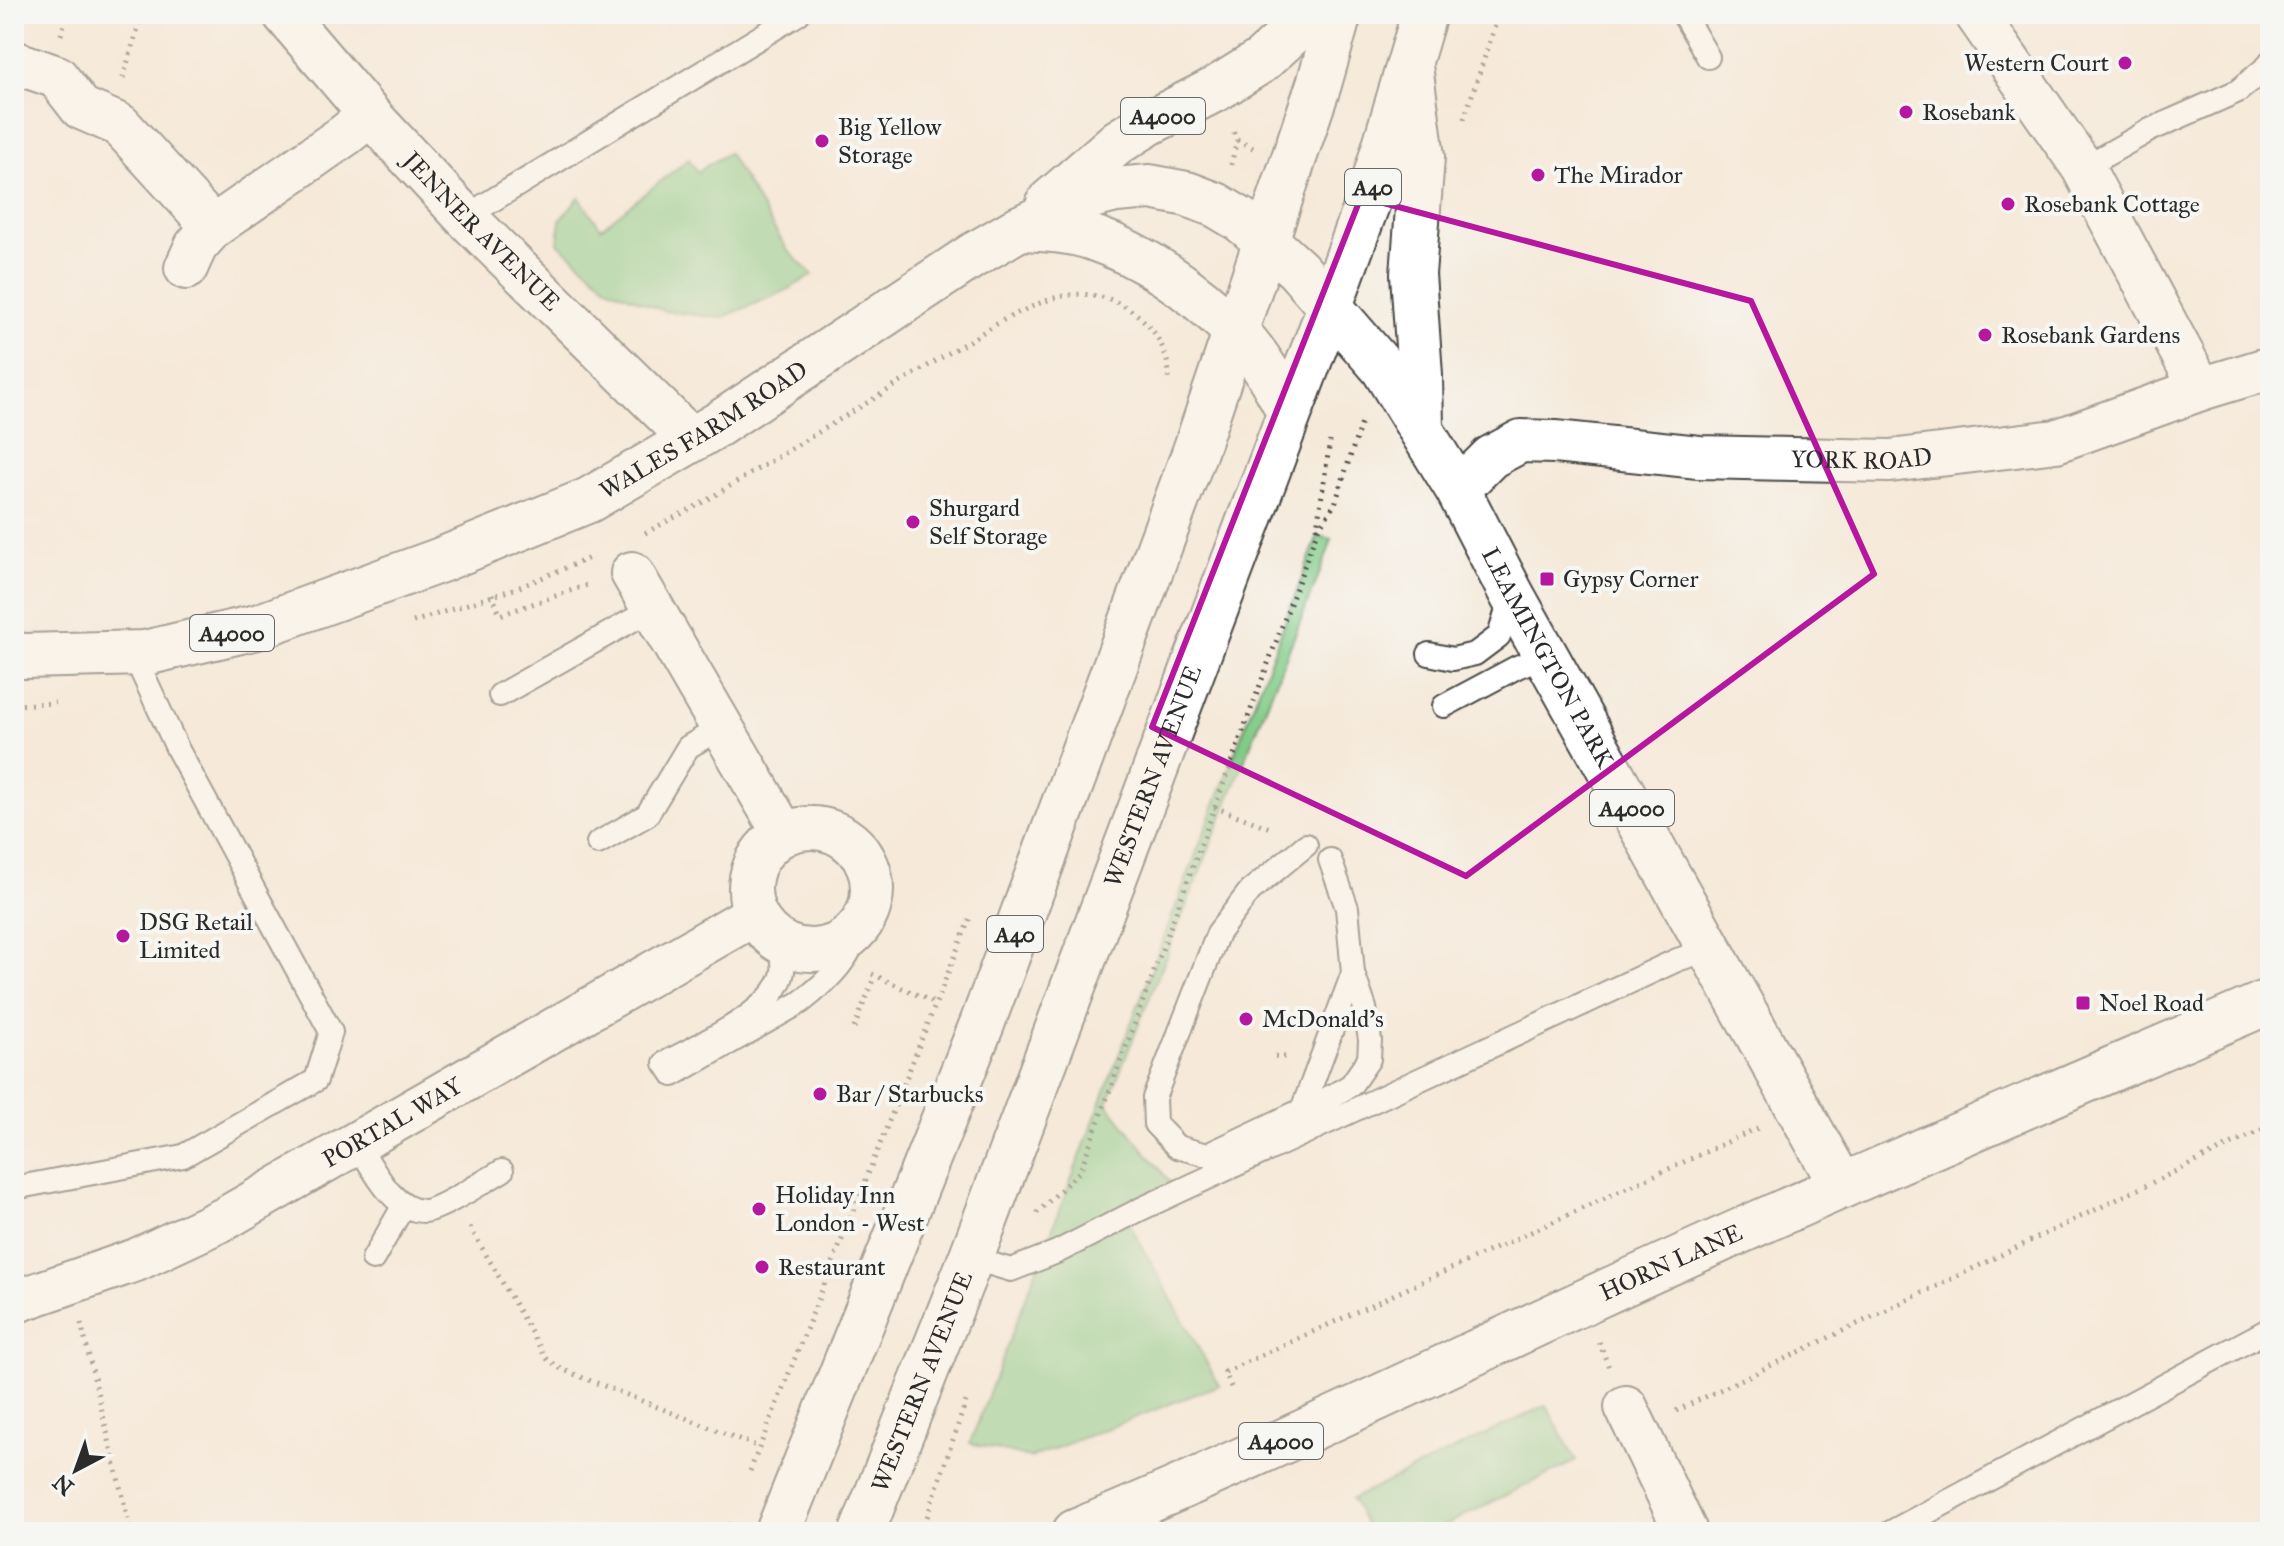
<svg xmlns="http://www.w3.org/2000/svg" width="2284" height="1546" font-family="'IM FELL Great Primer',serif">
	<rect width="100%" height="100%" fill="#f6f6f2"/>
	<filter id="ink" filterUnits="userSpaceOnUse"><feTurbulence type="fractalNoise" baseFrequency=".0125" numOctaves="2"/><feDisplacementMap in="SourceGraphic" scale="16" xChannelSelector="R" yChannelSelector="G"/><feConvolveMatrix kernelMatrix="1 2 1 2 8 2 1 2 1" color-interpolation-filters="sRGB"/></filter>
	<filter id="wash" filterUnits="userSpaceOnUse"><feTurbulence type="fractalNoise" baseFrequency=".006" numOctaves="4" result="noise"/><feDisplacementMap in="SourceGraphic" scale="32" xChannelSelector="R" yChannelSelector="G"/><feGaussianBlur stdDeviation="1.8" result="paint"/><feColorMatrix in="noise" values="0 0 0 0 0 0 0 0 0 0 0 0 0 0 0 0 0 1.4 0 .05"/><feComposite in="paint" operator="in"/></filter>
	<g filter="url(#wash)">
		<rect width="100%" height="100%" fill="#f5e9d9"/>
		<path fill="#82cb87" stroke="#567b59" stroke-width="2" d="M728,153L788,251L813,275L785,291L721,318L664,311L609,288L558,243L560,220L579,197L601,228L689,159L697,172Z
			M1318,536L1332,539L1326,557L1107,1104L1171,1183L1127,1219L1219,1385L1031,1458L970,1443Z
			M1546,1405L1576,1461L1431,1532H1369L1352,1499Z"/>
	</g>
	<g filter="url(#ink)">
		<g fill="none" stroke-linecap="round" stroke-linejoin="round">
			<defs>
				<path id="lane" d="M1683,14L1708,57
					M2083,168L2150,130L2238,91L2269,65L2270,62
					M465,217L798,14
					M1429,654L1453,659L1475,654L1499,636L1511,596
					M500,695L652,609
					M1444,706L1517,667L1547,655
					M598,843L647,815L688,747L720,728
					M1306,845L1250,891L1218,933L1154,1098L1155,1124L1177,1147L1207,1155L1334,1095L1351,1085L1369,1059L1370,1040L1365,1008L1353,973L1347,908L1330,860
					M765,929C772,939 781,950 783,962C790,1006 697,1045 665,1063L673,1075L801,1002C832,978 850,959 863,921
					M1302,1110L1353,973
					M357,1143C372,1166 392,1212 425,1211C440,1210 486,1180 502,1171
					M14,1188L183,1156L316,1080L331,1032L178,750L133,653
					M971,1258L1011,1270L1057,1252L1141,1209L1677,960L1711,949
					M373,1259L404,1205
					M1891,1532L2270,1329"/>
				<g id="street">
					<path id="s1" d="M284,14L370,115L465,217L692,440"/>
					<path d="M1976,14L2083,168L2201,389"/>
					<path d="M14,62L57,77L81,108L120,125L213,227"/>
					<path d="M186,268L196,246L213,227L345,135L370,115"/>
					<path id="s2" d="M1458,490L1491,457L1521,441L1555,442L1699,457L1890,461L2056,441L2201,389L2270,368"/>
					<path d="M632,573L784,834"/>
					<circle cx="811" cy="889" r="61"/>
					<path id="s3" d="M14,1302L136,1260L226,1218L755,914"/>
					<path d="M1626,1407L1686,1532"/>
				</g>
				<g id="primary">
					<path d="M1410,66L1422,157L1413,274L1420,375L1421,429"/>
					<path d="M1049,202L1118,142L1147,124L1216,89L1261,61L1313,14"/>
					<path d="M1020,228C1044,229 1070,230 1093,238C1145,256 1194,291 1233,329C1257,351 1274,383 1289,411"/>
					<path id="s4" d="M14,654L24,656L145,653L257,627L441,560L589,500L717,425L972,256L1020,228L1084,198L1116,190L1150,187L1187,194L1216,205L1241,220L1265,240L1298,270L1383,368L1458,490L1512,595L1842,1186"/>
					<path id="s5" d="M1075,1532C1247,1461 1415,1380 1584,1302C1811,1197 2041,1100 2270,1001"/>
				</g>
				<g id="highway">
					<path d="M778,1532L982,1024L1195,451L1319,84L1339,14"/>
					<path id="s6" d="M862,1532L971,1258L1330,306L1369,199L1424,14"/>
					<path d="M1087,1532L1092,1525"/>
				</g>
			</defs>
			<use href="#lane" stroke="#494845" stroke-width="26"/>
			<use href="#street" stroke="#494845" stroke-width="46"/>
			<use href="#primary" stroke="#494845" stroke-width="48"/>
			<use href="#highway" stroke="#494845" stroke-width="48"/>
			<path stroke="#494845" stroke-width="5" stroke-dasharray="2 6" stroke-linecap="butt" d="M61,35L67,14
				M123,78L142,14
				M1464,119L1499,14
				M1237,140L1253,148
				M1231,165L1237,140L1232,128
				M1318,529L1335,504L1362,420
				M645,533L702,503L1005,319C1024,311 1042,300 1063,296C1115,285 1171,327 1169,381
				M492,594L500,615L590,584
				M413,622L517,588L592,557
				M14,705L55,703
				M1214,807L1273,829
				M872,974L937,1004
				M854,1028L873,980
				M1275,1056L1285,1057
				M1037,1213L1080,1171L1316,534L1330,441
				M470,1227L546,1358L561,1369L759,1447
				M81,1323L131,1532
				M1599,1342L1610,1370
				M1231,1387L1225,1372L1758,1128
				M1676,1411L2270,1126
				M750,1471L971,915
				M727,1532L733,1518
				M922,1532L966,1401"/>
			<use href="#lane" stroke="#fff" stroke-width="22"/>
			<use href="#street" stroke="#fff" stroke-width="42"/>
			<use href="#primary" stroke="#fff" stroke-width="44"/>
			<use href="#highway" stroke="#fff" stroke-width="44"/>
		</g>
	</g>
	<path d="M0 0H2284V1546H0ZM1361,197L1751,301L1874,574L1466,876L1152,727Z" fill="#f5e9d9" fill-opacity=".55" fill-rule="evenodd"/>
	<path fill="none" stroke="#b5179e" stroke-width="6" stroke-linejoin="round" d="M1361,197L1751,301L1874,574L1466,876L1152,727Z"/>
	<g fill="#b5179e" stroke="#f6f6f2" stroke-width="3">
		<circle cx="2125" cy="63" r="8"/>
		<circle cx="1906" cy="112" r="8"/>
		<circle cx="822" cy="141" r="8"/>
		<circle cx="1538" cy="175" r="8"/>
		<circle cx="2008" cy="204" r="8"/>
		<circle cx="1985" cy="335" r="8"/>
		<circle cx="913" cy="522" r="8"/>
		<rect x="1539" y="571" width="16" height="16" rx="4"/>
		<circle cx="123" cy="936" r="8"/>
		<rect x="2075" y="995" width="16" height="16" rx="4"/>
		<circle cx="1246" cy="1019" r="8"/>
		<circle cx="820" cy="1094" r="8"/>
		<circle cx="759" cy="1209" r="8"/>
		<circle cx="762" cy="1267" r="8"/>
	</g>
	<g text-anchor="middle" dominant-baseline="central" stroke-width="8" stroke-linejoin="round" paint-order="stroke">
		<g fill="#f6f6f2" stroke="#686867" stroke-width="2">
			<rect x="1121" y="98" width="84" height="36" rx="6"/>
			<rect x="1345" y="169" width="56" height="36" rx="6"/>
			<rect x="190" y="615" width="84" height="36" rx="6"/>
			<rect x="1590" y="790" width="84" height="36" rx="6"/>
			<rect x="987" y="916" width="56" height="36" rx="6"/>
			<rect x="1239" y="1423" width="84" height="36" rx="6"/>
		</g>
		<g font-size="22" font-weight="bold" fill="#2b2b2b">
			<text x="1163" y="116">A4000</text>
			<text x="1373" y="187">A40</text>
			<text x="232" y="633">A4000</text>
			<text x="1632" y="808">A4000</text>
			<text x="1015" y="934">A40</text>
			<text x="1281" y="1441">A4000</text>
		</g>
		<g font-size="24" fill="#2b2b2b" stroke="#f6f6f2" text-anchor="start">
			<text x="2109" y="63" text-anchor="end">Western Court</text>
			<text x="1922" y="112">Rosebank</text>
			<text x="838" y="127">Big Yellow<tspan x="838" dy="28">Storage</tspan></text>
			<text x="1554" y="175">The Mirador</text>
			<text x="2024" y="204">Rosebank Cottage</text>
			<text x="2001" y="335">Rosebank Gardens</text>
			<text x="929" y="508">Shurgard<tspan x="929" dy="28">Self Storage</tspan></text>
			<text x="1563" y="579">Gypsy Corner</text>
			<text x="139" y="922">DSG Retail<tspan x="139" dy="28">Limited</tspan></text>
			<text x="2099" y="1003">Noel Road</text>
			<text x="1262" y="1019">McDonald's</text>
			<text x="836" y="1094">Bar / Starbucks</text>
			<text x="775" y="1195">Holiday Inn<tspan x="775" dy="28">London - West</tspan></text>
			<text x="778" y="1267">Restaurant</text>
		</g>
		<g font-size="24" fill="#2b2b2b" stroke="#f6f6f2">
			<text stroke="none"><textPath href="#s1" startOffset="294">JENNER AVENUE</textPath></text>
			<text stroke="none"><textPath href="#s4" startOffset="736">WALES FARM ROAD</textPath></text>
			<text stroke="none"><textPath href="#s2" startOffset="422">YORK ROAD</textPath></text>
			<text stroke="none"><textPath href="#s4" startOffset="1886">LEAMINGTON PARK</textPath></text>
			<text stroke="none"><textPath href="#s6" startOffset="810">WESTERN AVENUE</textPath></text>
			<text stroke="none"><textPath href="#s3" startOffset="420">PORTAL WAY</textPath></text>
			<text stroke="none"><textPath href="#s5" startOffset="654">HORN LANE</textPath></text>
			<text stroke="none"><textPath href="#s6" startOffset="162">WESTERN AVENUE</textPath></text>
		</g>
	</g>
	<rect width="2284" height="1546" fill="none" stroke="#f6f6f2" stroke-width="48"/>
	<g transform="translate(76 1470) rotate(221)" stroke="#f6f6f2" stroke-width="6" paint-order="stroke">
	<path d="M0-6L14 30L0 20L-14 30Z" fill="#2b2b2b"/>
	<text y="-12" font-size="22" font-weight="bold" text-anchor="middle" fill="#2b2b2b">N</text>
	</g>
</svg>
